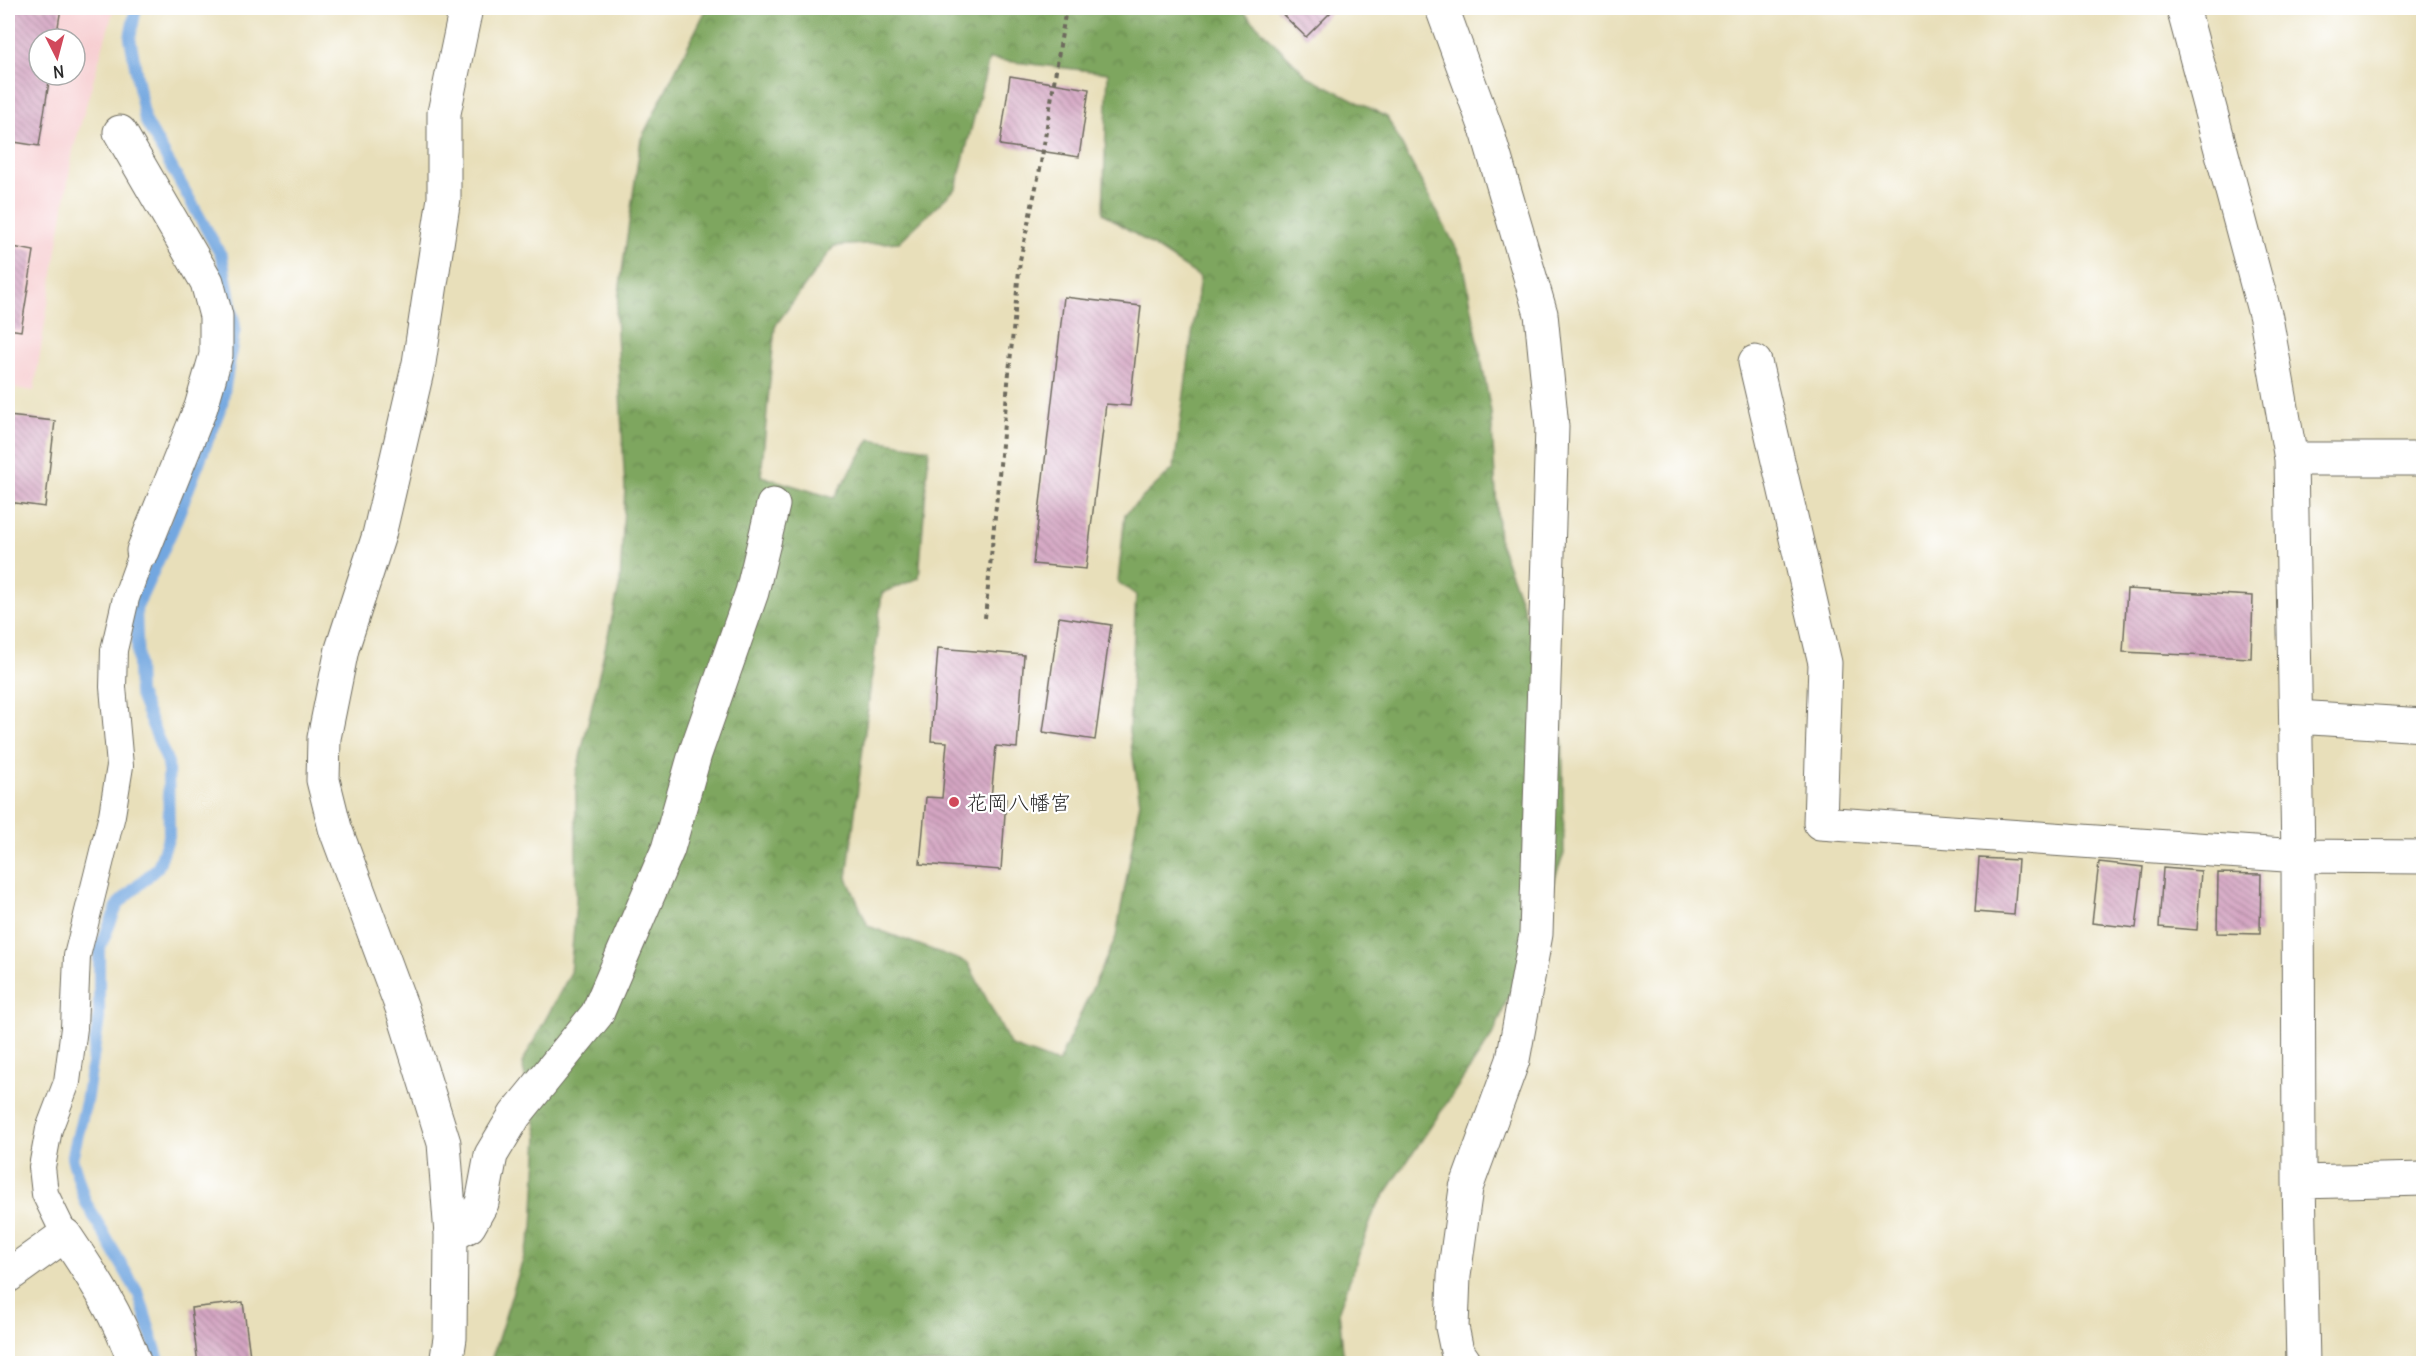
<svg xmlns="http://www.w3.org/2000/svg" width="2431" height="1371" font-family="Delius,'Klee One',sans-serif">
	<defs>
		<pattern id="forest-crowns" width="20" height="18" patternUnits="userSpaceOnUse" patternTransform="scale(1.5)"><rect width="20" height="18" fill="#7ea65e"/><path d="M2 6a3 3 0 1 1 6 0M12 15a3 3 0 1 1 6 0" fill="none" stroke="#67874e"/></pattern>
		<pattern id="building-back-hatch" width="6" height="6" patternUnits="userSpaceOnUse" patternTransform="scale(1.5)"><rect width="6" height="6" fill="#d4a5c2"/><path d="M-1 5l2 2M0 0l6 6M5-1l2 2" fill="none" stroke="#ac879e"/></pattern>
	</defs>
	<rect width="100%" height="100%" fill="#fff"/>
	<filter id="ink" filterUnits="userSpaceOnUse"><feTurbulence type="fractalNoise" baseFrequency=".0167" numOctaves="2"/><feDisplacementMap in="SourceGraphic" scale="12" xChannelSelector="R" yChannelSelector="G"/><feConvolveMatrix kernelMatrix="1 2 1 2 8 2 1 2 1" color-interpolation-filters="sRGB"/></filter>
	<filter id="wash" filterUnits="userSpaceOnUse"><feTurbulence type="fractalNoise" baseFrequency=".008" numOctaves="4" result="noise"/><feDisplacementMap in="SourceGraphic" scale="24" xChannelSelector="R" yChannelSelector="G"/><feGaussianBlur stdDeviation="1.35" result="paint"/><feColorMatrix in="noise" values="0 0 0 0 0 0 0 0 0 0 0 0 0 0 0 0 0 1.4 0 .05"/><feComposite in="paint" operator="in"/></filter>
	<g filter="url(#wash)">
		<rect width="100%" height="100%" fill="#e8dfba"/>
		<path fill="#f7cfd2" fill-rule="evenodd" d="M8,8H114L73,151L34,391L8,387ZM39,39H75V75H39Z"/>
		<path fill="url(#forest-crowns)" stroke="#546844" stroke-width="1.5" fill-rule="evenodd" d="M707,8H1240L1307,76L1387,117L1463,261L1491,412L1499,542L1562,713L1564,854L1494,1033L1375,1209L1339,1310L1344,1363L490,1364L533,1228L538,1136L522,1063L570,974L576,902V775L620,583L625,489L616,314L641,139ZM989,59L1108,73L1103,213L1200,277L1174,468L1125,514L1118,582L1136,595L1129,731L1140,802L1116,937L1058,1063L1011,1046L968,963L868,926L847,878L882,593L919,578L929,449L870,439L834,498L761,476L775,326L834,246L899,242L956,188Z"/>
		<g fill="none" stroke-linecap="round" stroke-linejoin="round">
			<path stroke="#73a7e0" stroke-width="12" d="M136,8L130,38L145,120L222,257L235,327L222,404L172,531L136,609L139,693L168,763L169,836L158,867L118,904L99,950V1018L86,1102L72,1158L85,1201L139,1295L160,1364"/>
		</g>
		<g id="blocks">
			<path fill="url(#building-back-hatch)" d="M8,8H61L56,39H39V75H50L39,146L8,141Z
				M1276,8H1335L1306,37Z
				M1010,76L1089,89L1079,157L1000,145Z
				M8,246L34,251L21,331L8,329Z
				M1064,297L1141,306L1130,406L1106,404L1086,569L1033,564Z
				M8,416L55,421L45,507L8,502Z
				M2127,589L2253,596L2251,658L2123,652Z
				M1059,617L1111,625L1095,740L1043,732Z
				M938,648L1024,655L1017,748L996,746L991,798L1006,799L1001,870L920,864L926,797L942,798L947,742L931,741Z
				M1979,858L2018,860L2014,915L1975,912Z
				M2099,862L2143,867L2136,928L2092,923Z
				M2163,868L2201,871L2197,930L2159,927Z
				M2218,873L2261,874L2260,934L2217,933Z
				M243,1302L251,1364H198L191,1308Z"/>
		</g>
	</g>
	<g filter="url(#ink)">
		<use href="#blocks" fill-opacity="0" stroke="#6d6a5d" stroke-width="1.5"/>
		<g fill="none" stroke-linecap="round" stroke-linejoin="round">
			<defs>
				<path id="lane" d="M65,1235L45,1194L42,1167L49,1129L67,1082L74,1028L77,956L112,815L120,766L113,687L114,650L126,598L143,551"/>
				<path id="street" d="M1442,8L1488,134L1541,314L1552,427L1536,934L1513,1060L1466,1188L1454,1276L1452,1327L1457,1351L1466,1364
					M2183,8L2266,318L2291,459L2298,856L2299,1182L2303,1364
					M120,132L207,282L216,316V355L201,407L143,551
					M1755,362L1825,663L1820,823L2298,856L2424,857
					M2291,459H2424
					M2296,717L2424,725
					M2299,1182L2424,1179
					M451,1235L469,1226L482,1203L491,1155L515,1115L597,1014L668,849L695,754L752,592L773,505
					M8,1276L65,1235C94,1278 118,1314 135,1364
					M446,1364L450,1338L451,1235L444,1143L402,1008L335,828L323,780L324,738L342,649L379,535L419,363L444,198V113L466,8"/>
			</defs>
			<use href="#lane" stroke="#6d6a5d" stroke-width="28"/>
			<use href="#street" stroke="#6d6a5d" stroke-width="35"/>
			<path stroke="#6d6a5d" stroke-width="4" stroke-dasharray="4.5 4.5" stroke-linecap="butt" d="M985,618L1020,260L1040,169L1066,8"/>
			<use href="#lane" stroke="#fff" stroke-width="26"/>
			<use href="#street" stroke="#fff" stroke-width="33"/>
		</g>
	</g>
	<circle fill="#d1495b" stroke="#fff" stroke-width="2" cx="954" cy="802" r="6"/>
	<g text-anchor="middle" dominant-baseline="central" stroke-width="4.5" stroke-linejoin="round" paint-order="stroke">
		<g font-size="21" fill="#2b2b2b" stroke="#fff" text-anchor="start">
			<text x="966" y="802">花岡八幡宮</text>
		</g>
	</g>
	<rect width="2431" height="1371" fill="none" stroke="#fff" stroke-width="30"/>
	<g transform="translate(57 57) rotate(174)"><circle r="28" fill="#ffffff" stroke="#aaaaaa" stroke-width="1.5"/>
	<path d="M0-4.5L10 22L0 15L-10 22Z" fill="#d1495b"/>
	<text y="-9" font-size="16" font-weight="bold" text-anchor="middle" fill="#2b2b2b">N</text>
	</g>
</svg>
